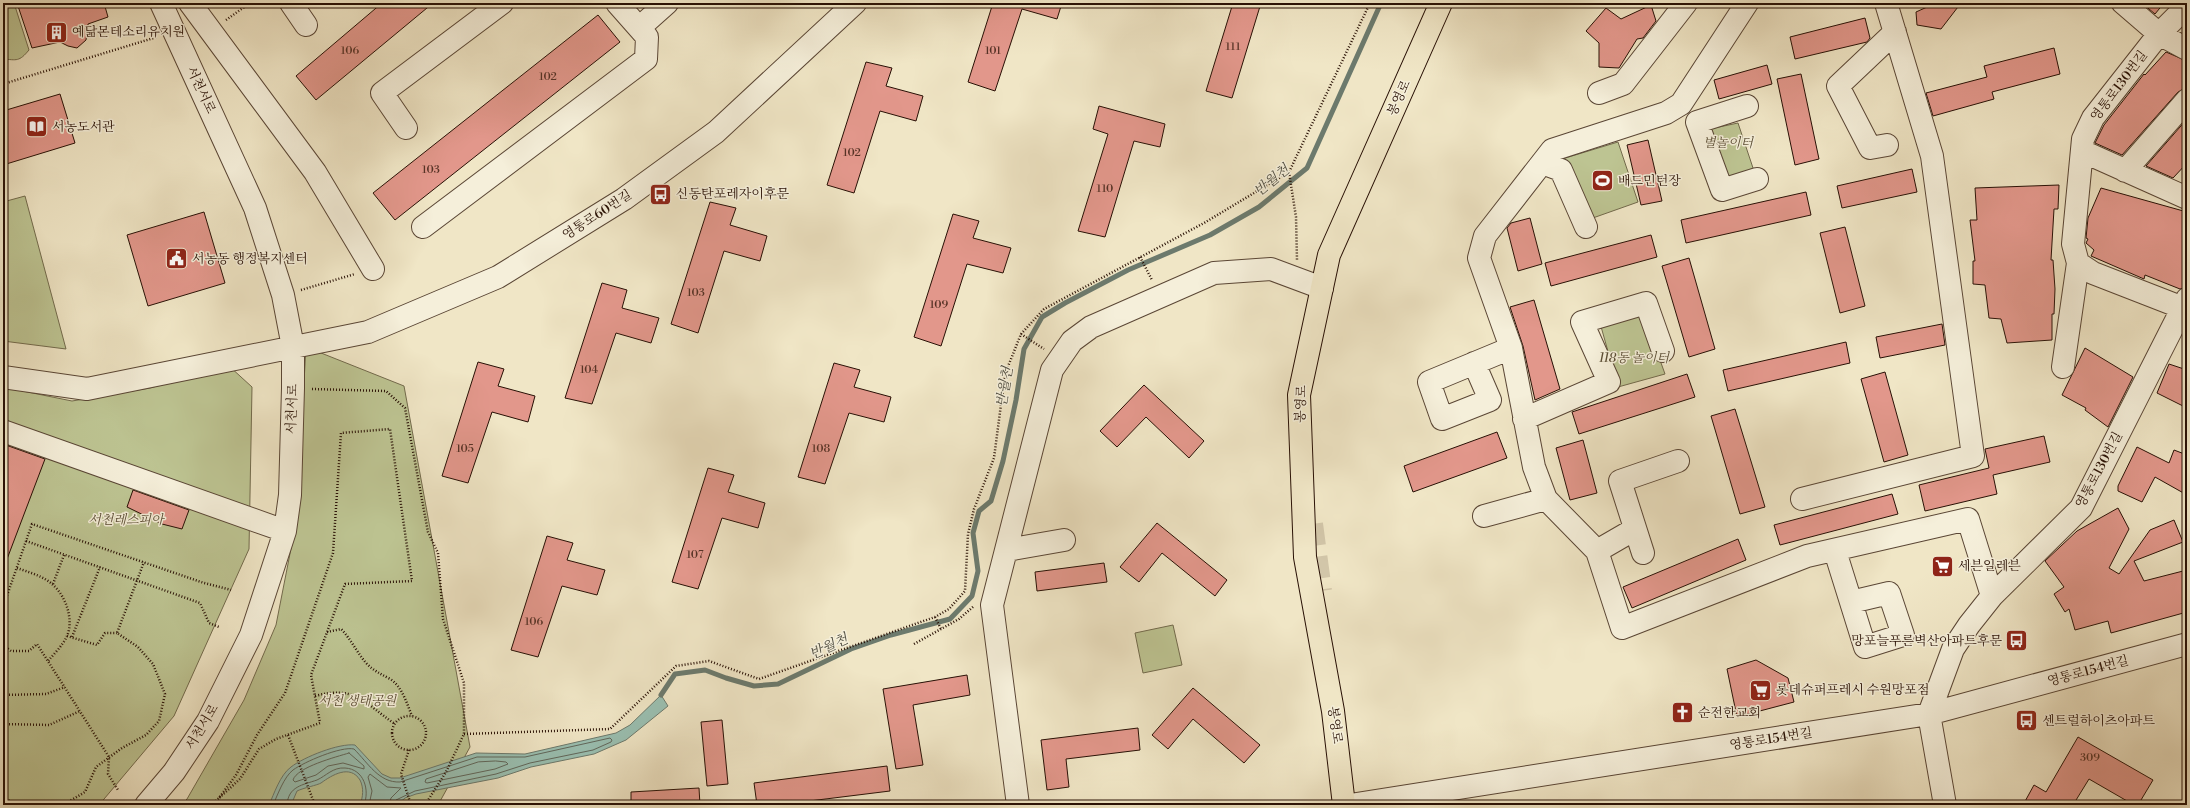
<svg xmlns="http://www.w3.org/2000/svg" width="2190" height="808" font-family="'Libre Bodoni','Noto Serif KR',serif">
	<rect width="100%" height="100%" fill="#f0e6c6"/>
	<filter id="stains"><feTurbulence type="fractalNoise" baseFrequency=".005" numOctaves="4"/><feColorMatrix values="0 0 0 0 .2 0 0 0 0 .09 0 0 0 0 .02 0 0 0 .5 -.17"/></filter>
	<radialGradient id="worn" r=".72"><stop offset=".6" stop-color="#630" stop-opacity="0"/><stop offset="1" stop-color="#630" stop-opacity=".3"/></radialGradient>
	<path fill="#bdc492" stroke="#726a4c" d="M3,3H14L29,50C19,62 17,60 3,59Z
		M1738,123L1755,174L1727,182L1705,130Z
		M1618,142L1638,202L1590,219L1562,159Z
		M25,196L66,349L3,341V202Z
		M1642,310L1665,374L1618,387L1600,323Z
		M306,347L404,386L470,747L438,805H181L187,799L244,700L276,625L296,523Z
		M229,366L252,387L249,549L174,716L99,805H3V387L72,401L150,388Z
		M1173,625L1182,665L1143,673L1135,633Z"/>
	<path fill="#9ac0b2" stroke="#6c7a6d" d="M661,695L668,706L626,740L594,754L531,767L498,778L416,794L405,798L397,805H360C363,797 364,788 360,780C350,764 332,775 321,783C318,785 303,788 297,791L291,805H269C274,794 280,775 291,767C304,757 339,743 355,745L382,774L391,778H400L476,753L525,754L616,733L630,725Z"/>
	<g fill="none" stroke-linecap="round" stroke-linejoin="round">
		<path stroke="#61685c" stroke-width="1" d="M349,753L364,766V769L343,763L328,766L316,775L295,782L293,780C297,767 336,757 349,753Z
			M496,761L506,762L508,764L495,769L427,783L425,782L426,779L478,762Z
			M273,805C278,794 284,777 293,770C304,762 341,746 354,749C368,763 379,783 400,782L477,757H525L610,738L612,740L611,742L593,750L530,763L496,774L415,791L396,800L394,805
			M287,805C288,786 303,785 317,780C326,776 333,767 345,768C364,769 370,790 364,805
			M369,805L372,791L368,777L370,774L387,787L401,788L391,798L389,805"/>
		<path stroke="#6c7a6d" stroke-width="5" d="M661,695L675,674L705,670L726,678L754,686L778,684L851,649L891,635L950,619L972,596L978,571L973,533L979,511L991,501L1003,461L1016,400L1024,349L1042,317L1065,303L1128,270L1210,235L1259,207L1307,168L1381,3"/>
	</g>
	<path fill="#e2978b" stroke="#281005" d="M28,3H104L108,17L88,24L86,40L77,48L68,46L60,42L32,48L18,6Z
		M382,3H433L316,100L296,76Z
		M993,3H1062L1057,19L1022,9L995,91L968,82Z
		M1233,3H1261L1232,98L1206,91Z
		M1936,3H1961L1941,29L1917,25L1916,12Z
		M2142,3H2164L2155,14Z
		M1651,5L1656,21L1643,38L1637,39L1619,68L1599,67V43L1586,31L1606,8L1621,19Z
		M598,15L620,42L395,220L373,193Z
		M1865,18L1870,38L1867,42L1795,59L1790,37Z
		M2054,48L2060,74L1992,92L1994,99L1933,116L1926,93L1987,77L1984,66Z
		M2166,52L2187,61V88L2178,92L2122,155L2095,143L2104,125L2144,74L2145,75Z
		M866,62L892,68L886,86L923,96L916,121L880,111L854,193L827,185Z
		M1767,65L1772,84L1719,99L1714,80Z
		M1801,74L1819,159L1795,165L1777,79Z
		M60,94L75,143L3,165V111Z
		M1099,106L1165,124L1160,147L1134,141L1105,237L1078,231L1108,134L1093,129Z
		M2187,119V163L2173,178L2146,166Z
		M1648,140L1662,201L1641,205L1627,145Z
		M1912,169L1917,192L1842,208L1837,186Z
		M2059,185L2058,209H2054L2051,260H2053L2055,289L2054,314H2052V340L2007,343L2001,319L1989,318L1985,285L1973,284V261H1975L1970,220H1977L1975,188Z
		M2101,188L2187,212V277L2183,288L2180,289L2145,275L2144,279L2091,256L2094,250L2086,243L2088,239L2086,238L2088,218Z
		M1806,192L1811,215L1686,243L1681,220Z
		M710,202L736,208L730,225L767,236L760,261L724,251L698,333L671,324Z
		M204,212L225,283L148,306L127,235Z
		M953,214L979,221L973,238L1011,248L1003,273L967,264L941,346L914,337Z
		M1530,218L1542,264L1518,271L1507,228L1511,223Z
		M1845,227L1865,306L1840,313L1820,233Z
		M1651,235L1657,257L1551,286L1545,263Z
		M1689,258L1715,349L1689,357L1662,266Z
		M602,283L627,290L622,308L659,318L651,343L616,333L592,404L565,398Z
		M1534,300L1560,389L1535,400L1523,346L1510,307Z
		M1942,324L1945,345L1880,358L1876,337Z
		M1846,342L1850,363L1728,391L1723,370Z
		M2085,348L2133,377L2108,427L2085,410L2086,408L2062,395Z
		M478,362L504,369L498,386L535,396L528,422L492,412L468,483L442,476Z
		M834,363L860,370L854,387L891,397L884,422L849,413L825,484L798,477Z
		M2169,364L2187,370V408L2157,393Z
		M1885,372L1908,455L1884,462L1861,379Z
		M1687,374L1695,397L1579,434L1572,412Z
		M1144,385L1204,441L1189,458L1146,417L1117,447L1100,431Z
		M1735,409L1765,507L1740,514L1711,416Z
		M1497,432L1507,458L1413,492L1404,466Z
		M2044,436L2050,462L1993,475L1997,494L1925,511L1919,485L1989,468L1985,449Z
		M1583,440L1597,493L1570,500L1556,448Z
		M3,444L45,459L4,567H3Z
		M2137,447L2169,463L2174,450L2187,455V495L2155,477L2142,502L2118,491V486Z
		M708,468L734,475L728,492L765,503L758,528L722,518L698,589L672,582Z
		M133,490L189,510L182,529L162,524L127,507Z
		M1892,494L1898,514L1780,545L1774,525Z
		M2118,508L2129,529L2109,568L2119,574L2150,530L2174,520L2183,542L2134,561L2144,581L2187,570V612L2111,633L2108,621L2075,630L2069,609L2065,612L2054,594L2064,587L2045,561L2077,531Z
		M1157,523L1227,580L1215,596L1162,553L1139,582L1120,567Z
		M547,536L573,543L567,560L605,570L597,595L562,586L538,657L511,650Z
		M1738,539L1746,560L1632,608L1623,587Z
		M1104,563L1107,582L1037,591L1035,572Z
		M1756,660L1788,678L1794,702L1737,717L1727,669Z
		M967,675L970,695L913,705L923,765L896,769L883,689Z
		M1193,688L1260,745L1244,763L1193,719L1168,749L1152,735Z
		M722,720L728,784L707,786L701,722Z
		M1138,728L1140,750L1066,759L1069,787L1047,790L1041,740Z
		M2078,737L2153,780L2138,805H2134L2089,779L2073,805H2023L2034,785L2046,792Z
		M887,766L890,791L777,805H757L754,783Z
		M699,788L700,805H631V792Z"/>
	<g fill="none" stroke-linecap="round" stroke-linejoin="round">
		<path stroke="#d2c6a9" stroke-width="22" stroke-dasharray="22 11" stroke-linecap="butt" d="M1312,524L1321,591"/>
		<defs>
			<path id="minor" d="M190,3L315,172L373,269
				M291,3L306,25
				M1747,3L1681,104L1666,113L1552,150L1485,236L1479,258L1511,348L1534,467L1546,499L1597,551L1622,628L1807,556L1968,519L1992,596
				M2123,3L2159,34L2187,49
				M639,28L667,3
				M1599,93L1623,84L1686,3
				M1747,106L1697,122L1722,190L1757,179
				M406,128L382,93L502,3
				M1887,145L1870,148L1838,86L1895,32
				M2082,151L2187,198
				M1542,163L1561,170L1586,227
				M2125,171L2187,100
				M423,227L646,59L647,37L617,3
				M2183,308L2093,273L2078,263L2073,244L2083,139L2093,118L2159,34L2187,6
				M1474,363L1490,400L1442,419L1429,382L1511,348
				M2063,367L2078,263
				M3,377L87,389L161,374L368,332L498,277L624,199L716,132L855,3
				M1524,419L1609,382L1582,322L1646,303L1663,351
				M3,431L285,531
				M1802,499L1973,456L1932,156L1886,3
				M1484,516L1546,499
				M1007,550L1064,540
				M1597,551L1635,529
				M1835,551L1865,647L1903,635L1889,593L1851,602
				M1643,553L1620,481L1678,461
				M146,805L174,772L208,721L251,635L285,531L290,495L293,388V347L283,295L255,208L161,3
				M1018,805L992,605L1052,370L1072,341L1091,327L1214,273L1271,269L1322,288
				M1350,805L1929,714L2187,644
				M1945,805L1929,714L1953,649L1969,625L1992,596L2081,508L2187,299"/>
			<path id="highway" d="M1344,805L1333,711L1305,557L1299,395L1329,255L1441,3"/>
		</defs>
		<use href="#minor" stroke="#5a4635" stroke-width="24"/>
		<use href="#highway" stroke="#281005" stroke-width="24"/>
		<path stroke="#281005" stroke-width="2.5" stroke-dasharray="1 2" stroke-linecap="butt" d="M226,20L250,3
			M3,84L157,37
			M1289,172L1296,217L1297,260
			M1140,257L1152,280
			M301,290L355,274
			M1021,334L1044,349
			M312,389L386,391L405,408L428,532L438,553L443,619L464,683V734L446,772L425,805
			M26,541L200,603L209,623L219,627
			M17,568C28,572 44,576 53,585C66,596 74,620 67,636C63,645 54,654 48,661
			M53,584L64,555
			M3,607L32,524L204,583L231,590
			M935,617L941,629
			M327,632L341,629C351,639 357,653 367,664C374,671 381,674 390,679C402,686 407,704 412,716
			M67,636L97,645L105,633H117
			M72,637L100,567
			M914,644L959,619L974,606
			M3,645L11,651H29L37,644L109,757L108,774L118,790
			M3,695L46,694L65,687
			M315,696C356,685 364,703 395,724
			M392 733a17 17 0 1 1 34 0a17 17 0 1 1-34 0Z
			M3,724L49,725L80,711
			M464,734L610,729L676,666L709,661L759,679L935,617L949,609L965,591L968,534L974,509L994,458L1005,374L1021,334L1044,309L1204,223L1289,172L1370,3
			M288,735L315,805
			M409,750L401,774L411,805
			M3,798L19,805
			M63,805L85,792L96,767L122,748L146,735L159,721L165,694L153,664L138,647L117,633L144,562
			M211,805L219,798L236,775L257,735L285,693L333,553L341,433L390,429L412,581L345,584L311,675L320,723L276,739L259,749L240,779L219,798"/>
		<use href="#minor" stroke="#f5efda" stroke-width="22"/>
		<use href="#highway" stroke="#f0e6c6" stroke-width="22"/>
	</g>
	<defs>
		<symbol id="building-square" viewBox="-11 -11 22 22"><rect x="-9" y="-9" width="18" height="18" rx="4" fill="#8f2418" stroke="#f5efda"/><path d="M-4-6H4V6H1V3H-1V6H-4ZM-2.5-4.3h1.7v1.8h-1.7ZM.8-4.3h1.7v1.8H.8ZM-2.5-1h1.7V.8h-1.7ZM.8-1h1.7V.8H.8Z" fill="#fff"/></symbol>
		<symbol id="library-square" viewBox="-11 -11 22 22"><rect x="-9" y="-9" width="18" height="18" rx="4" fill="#8f2418" stroke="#f5efda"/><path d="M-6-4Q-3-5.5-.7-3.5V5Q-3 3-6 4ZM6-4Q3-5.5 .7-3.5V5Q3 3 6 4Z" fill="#fff"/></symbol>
		<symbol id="stadium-square" viewBox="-11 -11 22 22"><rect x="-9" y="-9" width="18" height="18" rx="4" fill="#8f2418" stroke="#f5efda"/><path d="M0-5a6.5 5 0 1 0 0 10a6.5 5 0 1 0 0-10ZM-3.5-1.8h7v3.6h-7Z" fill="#fff"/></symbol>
		<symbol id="bus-square" viewBox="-11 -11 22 22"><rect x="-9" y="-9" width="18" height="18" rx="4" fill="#8f2418" stroke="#f5efda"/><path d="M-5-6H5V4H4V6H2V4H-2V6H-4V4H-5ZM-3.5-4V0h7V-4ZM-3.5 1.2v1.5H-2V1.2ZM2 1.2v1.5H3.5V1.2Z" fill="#fff"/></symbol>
		<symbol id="civic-square" viewBox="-11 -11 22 22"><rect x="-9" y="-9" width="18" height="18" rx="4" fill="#8f2418" stroke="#f5efda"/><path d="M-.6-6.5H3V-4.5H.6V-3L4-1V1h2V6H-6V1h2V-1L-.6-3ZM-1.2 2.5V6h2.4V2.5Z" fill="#fff"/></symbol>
		<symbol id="supermarket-square" viewBox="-11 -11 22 22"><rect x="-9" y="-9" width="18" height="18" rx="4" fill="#8f2418" stroke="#f5efda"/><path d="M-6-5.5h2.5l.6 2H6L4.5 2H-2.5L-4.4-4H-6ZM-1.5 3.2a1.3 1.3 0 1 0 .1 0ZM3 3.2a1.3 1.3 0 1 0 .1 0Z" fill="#fff"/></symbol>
		<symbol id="church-square" viewBox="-11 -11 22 22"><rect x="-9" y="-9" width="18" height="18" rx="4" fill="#8f2418" stroke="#f5efda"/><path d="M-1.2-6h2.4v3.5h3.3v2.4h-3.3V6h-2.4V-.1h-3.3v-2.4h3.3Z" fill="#fff"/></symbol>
	</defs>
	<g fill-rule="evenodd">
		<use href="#building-square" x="44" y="20" width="25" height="25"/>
		<use href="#library-square" x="24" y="114" width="25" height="25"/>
		<use href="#stadium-square" x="1590" y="168" width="25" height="25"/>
		<use href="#bus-square" x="648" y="182" width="25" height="25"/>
		<use href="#civic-square" x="164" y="246" width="25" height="25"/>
		<use href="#supermarket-square" x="1930" y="554" width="25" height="25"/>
		<use href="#bus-square" x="2004" y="628" width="25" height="25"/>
		<use href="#supermarket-square" x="1748" y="678" width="25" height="25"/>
		<use href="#church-square" x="1670" y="700" width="25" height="25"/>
		<use href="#bus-square" x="2014" y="708" width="25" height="25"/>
	</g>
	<g text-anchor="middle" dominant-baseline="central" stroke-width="3" stroke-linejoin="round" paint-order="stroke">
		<g font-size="11" fill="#563226">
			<text x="1233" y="47">111</text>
			<text x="350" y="51">106</text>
			<text x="993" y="51">101</text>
			<text x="548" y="77">102</text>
			<text x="852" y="153">102</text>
			<text x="431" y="170">103</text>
			<text x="1105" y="189">110</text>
			<text x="696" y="293">103</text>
			<text x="939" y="305">109</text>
			<text x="589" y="370">104</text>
			<text x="465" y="449">105</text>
			<text x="821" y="449">108</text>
			<text x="695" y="555">107</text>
			<text x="534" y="622">106</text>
			<text x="2090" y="758">309</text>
		</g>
		<g font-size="13" fill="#281005" stroke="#f5efda" text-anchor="start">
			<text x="72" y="32">예닮몬테소리유치원</text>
			<text x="52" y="127">서농도서관</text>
			<text x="1618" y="181">배드민턴장</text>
			<text x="676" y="194">신동탄포레자이후문</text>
			<text x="192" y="259">서농동 행정복지센터</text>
			<text x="1958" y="566">세븐일레븐</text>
			<text x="2002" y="641" text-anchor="end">망포늘푸른벽산아파트후문</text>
			<text x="1776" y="690">롯데슈퍼프레시 수원망포점</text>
			<text x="1698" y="713">순전한교회</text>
			<text x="2042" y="721">센트럴하이츠아파트</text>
		</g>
		<g font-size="13" fill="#281005" stroke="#f5efda">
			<text transform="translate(2119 86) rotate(-53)">영통로130번길</text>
			<text transform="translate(201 90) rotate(65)">서천서로</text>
			<text transform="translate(1399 98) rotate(-66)">봉영로</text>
			<text transform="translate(597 215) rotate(-33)">영통로60번길</text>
			<text transform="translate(1301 404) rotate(-88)">봉영로</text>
			<text transform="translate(292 409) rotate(-88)">서천서로</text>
			<text transform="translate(2099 470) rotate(-62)">영통로130번길</text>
			<text transform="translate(2088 671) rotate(-15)">영통로154번길</text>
			<text transform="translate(1335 725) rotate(82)">봉영로</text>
			<text transform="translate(202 727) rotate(-59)">서천서로</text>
			<text transform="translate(1771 739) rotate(-9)">영통로154번길</text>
		</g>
		<g font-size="13" font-style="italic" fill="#5c4f36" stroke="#f5efda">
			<text x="1728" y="143">별놀이터</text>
			<text x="1634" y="358">118동 놀이터</text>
			<text x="126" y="520">서천레스피아</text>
			<text x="357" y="701">서천 생태공원</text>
		</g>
		<g font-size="14" font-style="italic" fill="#504e42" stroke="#f5efda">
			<text transform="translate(1272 181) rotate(-39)">반월천</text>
			<text transform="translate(1005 387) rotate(-80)">반월천</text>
			<text transform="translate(829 647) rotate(-25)">반월천</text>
		</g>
	</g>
	<rect width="2190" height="808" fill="none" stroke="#f0e6c6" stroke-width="16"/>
	<rect x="4" y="4" width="2182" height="800" fill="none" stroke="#281005" stroke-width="2"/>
	<rect x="8" y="8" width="2174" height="792" fill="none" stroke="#281005"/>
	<rect width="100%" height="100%" filter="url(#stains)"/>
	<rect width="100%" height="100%" fill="url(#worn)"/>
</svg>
